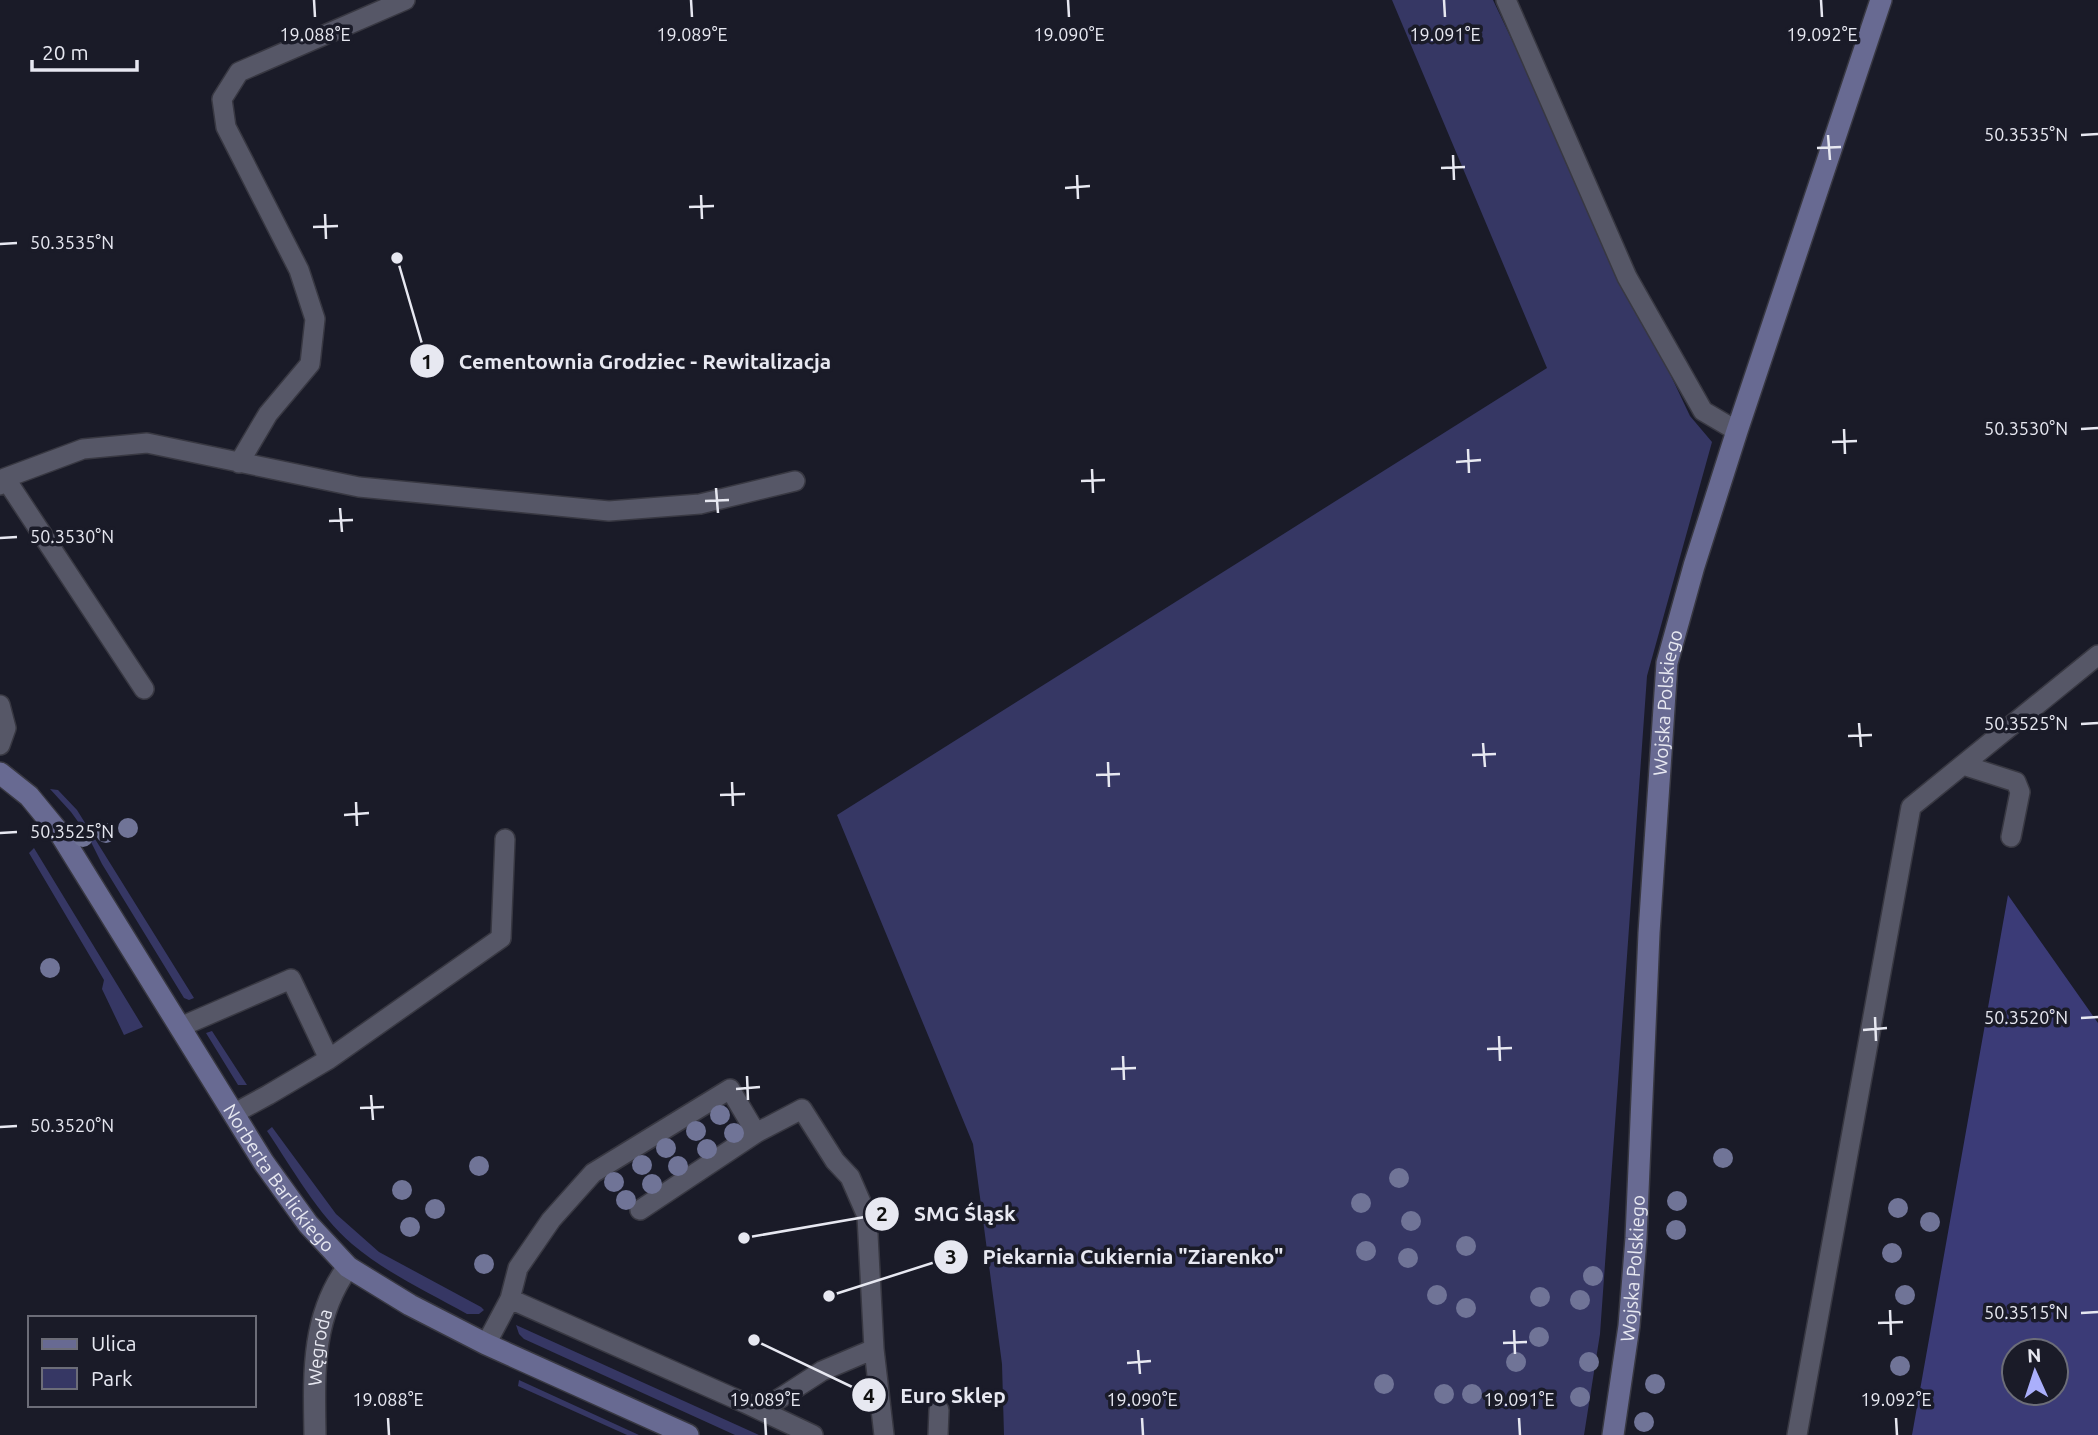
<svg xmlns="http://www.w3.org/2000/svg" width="2098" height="1435" font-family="Ubuntu,sans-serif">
	<rect width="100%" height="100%" fill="#1a1b28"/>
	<path fill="#363764" d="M1392,0H1493L1690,416L1712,442L1647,676L1600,1334L1584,1435H1004L1002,1364L973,1144L837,815L1547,368Z
		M50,789L58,790L77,810L194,998L189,1000L184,998L102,864L87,834L71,812Z
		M34,848L143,1027L124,1035L102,989L104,980L29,853Z
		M212,1031L247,1085H238L206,1033Z
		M272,1127L336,1214L379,1252L481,1307L484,1310L479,1314H467C428,1292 386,1273 352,1244C318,1215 292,1168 267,1131Z
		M516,1325L759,1435H735L524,1339L519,1334Z
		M519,1380L639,1435H627L518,1386Z"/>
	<path fill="#3b3b77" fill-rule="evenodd" d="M2008,895L2098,1023V1435H1912ZM2014,1351H2056V1393H2014Z"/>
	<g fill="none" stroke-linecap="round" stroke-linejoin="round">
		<defs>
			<path id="lane" d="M1506,0L1627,277L1703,411L1737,431
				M239,463L268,414L310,364L315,319L299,270L226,127L222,99L239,72L405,0
				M5,478L144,689
				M0,485L5,478L83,449L147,443L359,487L609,511L700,504L795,481
				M0,705L6,728L0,745
				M1963,765L2016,782L2020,792L2011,837
				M180,1027L291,979L329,1059L268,1095L233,1114
				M329,1059L501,938L505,839
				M640,1210L756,1133L802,1109L835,1161L850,1177L867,1216L874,1349L884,1435
				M510,1299L745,1403L813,1435
				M486,1344L510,1299L518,1268L551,1220L593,1173L730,1089L756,1133
				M765,1412L771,1404L822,1371L874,1349
				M938,1435L939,1410
				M1797,1435L1911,807L2098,655"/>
			<g id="street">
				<path id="s1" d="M315,1435C314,1376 311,1317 348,1267"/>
			</g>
			<g id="secondary">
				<path id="s2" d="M0,773L29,796L61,835L264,1163L308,1224L348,1267L410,1305L486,1344L688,1435"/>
				<path id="s3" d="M1613,1435L1629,1326L1636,1238L1649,933L1667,663L1694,566L1737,431L1881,0"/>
			</g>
		</defs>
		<use href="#lane" stroke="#383842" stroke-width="22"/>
		<use href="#street" stroke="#383842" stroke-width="24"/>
		<use href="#secondary" stroke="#383842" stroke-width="24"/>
		<use href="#lane" stroke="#565767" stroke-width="19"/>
		<use href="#street" stroke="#565767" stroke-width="21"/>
		<use href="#secondary" stroke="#686a92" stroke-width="21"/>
	</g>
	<g fill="#707497">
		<circle cx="128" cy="828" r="10"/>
		<circle cx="106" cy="833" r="10"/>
		<circle cx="83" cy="837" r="10"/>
		<circle cx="50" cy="968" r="10"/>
		<circle cx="720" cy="1115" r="10"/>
		<circle cx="696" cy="1131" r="10"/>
		<circle cx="734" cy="1133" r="10"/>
		<circle cx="666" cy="1148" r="10"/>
		<circle cx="707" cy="1149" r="10"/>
		<circle cx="1723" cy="1158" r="10"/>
		<circle cx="642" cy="1165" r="10"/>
		<circle cx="479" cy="1166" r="10"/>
		<circle cx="678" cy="1166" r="10"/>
		<circle cx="1399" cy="1178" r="10"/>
		<circle cx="614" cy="1182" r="10"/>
		<circle cx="652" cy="1184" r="10"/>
		<circle cx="402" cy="1190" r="10"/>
		<circle cx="626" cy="1200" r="10"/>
		<circle cx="1677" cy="1201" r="10"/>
		<circle cx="1361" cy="1203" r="10"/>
		<circle cx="1898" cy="1208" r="10"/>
		<circle cx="435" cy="1209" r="10"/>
		<circle cx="1411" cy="1221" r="10"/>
		<circle cx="1930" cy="1222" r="10"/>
		<circle cx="410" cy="1227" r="10"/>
		<circle cx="1676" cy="1230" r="10"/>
		<circle cx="1466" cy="1246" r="10"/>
		<circle cx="1366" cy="1251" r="10"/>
		<circle cx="1892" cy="1253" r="10"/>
		<circle cx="1408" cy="1258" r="10"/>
		<circle cx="484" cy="1264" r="10"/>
		<circle cx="1593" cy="1276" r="10"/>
		<circle cx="1437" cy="1295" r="10"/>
		<circle cx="1905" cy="1295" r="10"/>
		<circle cx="1540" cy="1297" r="10"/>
		<circle cx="1580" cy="1300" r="10"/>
		<circle cx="1466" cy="1308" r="10"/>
		<circle cx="1539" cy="1337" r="10"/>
		<circle cx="1516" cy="1362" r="10"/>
		<circle cx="1589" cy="1362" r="10"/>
		<circle cx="1900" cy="1366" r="10"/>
		<circle cx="1384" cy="1384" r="10"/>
		<circle cx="1655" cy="1384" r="10"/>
		<circle cx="1444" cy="1394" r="10"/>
		<circle cx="1472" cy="1394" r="10"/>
		<circle cx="1580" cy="1397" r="10"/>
		<circle cx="1644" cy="1422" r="10"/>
	</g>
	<path fill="none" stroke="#e7e8f1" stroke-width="2.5" d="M314,0L315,17M691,0L692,17M1068,0L1069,17M1444,0L1445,17M1821,0L1822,17M1828,135L1830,160M2081,135L2098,134M1817,148L1841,147M1453,155L1454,180M1441,168L1465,167M1077,175L1078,199M1065,188L1090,186M701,195L702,219M689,207L714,206M325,214L326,239M313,227L338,226M0,244L17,243M1844,429L1845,454M2081,429L2098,428M1832,442L1857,441M1468,449L1469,473M1456,462L1481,460M1092,469L1093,493M1081,481L1105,480M716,488L718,513M705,501L729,500M340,508L342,532M329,521L353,520M0,538L17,537M1859,723L1861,747M2081,724L2098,723M1848,736L1872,735M1483,743L1485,767M1472,755L1496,754M1108,762L1109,787M1096,775L1120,774M732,782L733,806M720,795L745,794M356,802L357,826M344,815L369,813M0,833L17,832M1875,1017L1876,1041M2081,1018L2098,1017M1863,1030L1887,1028M1499,1036L1500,1061M1487,1049L1512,1048M1123,1056L1124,1080M1111,1069L1136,1068M747,1076L748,1100M736,1089L760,1087M371,1095L373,1120M360,1108L384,1107M0,1127L17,1126M1890,1310L1891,1335M2081,1313L2098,1312M1878,1323L1903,1322M1514,1330L1515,1354M1503,1343L1527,1342M1138,1350L1140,1374M1127,1363L1151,1361M388,1418L389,1435M765,1418L766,1435M1142,1418L1143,1435M1519,1418L1520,1435M1896,1418L1897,1435"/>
	<g text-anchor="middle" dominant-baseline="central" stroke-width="7" stroke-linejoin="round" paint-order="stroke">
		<g font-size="19" fill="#e7e8f1" stroke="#1a1b28">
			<text stroke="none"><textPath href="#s3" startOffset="735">Wojska Polskiego</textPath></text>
			<text stroke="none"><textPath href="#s2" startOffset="494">Norberta Barlickiego</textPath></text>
			<text stroke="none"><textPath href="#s3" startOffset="168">Wojska Polskiego</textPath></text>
			<text stroke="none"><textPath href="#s1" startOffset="88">Węgroda</textPath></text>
		</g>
	</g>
	<g font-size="18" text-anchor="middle" fill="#e7e8f1" stroke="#1a1b28" stroke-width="7" stroke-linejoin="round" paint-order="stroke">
		<text x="315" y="41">19.088°E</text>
		<text x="692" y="41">19.089°E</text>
		<text x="1069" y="41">19.090°E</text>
		<text x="1445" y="41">19.091°E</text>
		<text x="1822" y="41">19.092°E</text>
		<text x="2026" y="141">50.3535°N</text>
		<text x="72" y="249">50.3535°N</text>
		<text x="2026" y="435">50.3530°N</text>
		<text x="72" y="543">50.3530°N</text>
		<text x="2026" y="730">50.3525°N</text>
		<text x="72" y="838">50.3525°N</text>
		<text x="2026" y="1024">50.3520°N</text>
		<text x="72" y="1132">50.3520°N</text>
		<text x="2026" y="1319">50.3515°N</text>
		<text x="388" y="1406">19.088°E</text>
		<text x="765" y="1406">19.089°E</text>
		<text x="1142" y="1406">19.090°E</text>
		<text x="1519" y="1406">19.091°E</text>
		<text x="1896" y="1406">19.092°E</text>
	</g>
	<path fill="none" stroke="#e7e8f1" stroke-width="2.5" d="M397 258L427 361M744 1238L882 1214M829 1296L951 1257M754 1340L869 1395"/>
	<g fill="#e7e8f1" stroke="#1a1b28" stroke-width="2.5">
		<circle cx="397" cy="258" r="7"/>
		<circle cx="744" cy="1238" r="7"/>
		<circle cx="829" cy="1296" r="7"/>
		<circle cx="754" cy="1340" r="7"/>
		<circle cx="427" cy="361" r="18"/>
		<circle cx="882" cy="1214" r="18"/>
		<circle cx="951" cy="1257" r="18"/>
		<circle cx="869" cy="1395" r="18"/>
	</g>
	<g font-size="21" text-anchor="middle" font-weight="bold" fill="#111">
		<text x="427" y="369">1</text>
		<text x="882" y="1221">2</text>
		<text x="951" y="1264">3</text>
		<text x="869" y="1403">4</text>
	</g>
	<g font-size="21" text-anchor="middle" font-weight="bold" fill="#e7e8f1" stroke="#1a1b28" stroke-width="7" stroke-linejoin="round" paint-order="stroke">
		<text x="645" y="369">Cementownia Grodziec - Rewitalizacja</text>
		<text x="965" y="1221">SMG Śląsk</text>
		<text x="1133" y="1264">Piekarnia Cukiernia "Ziarenko"</text>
		<text x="953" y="1403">Euro Sklep</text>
	</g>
	<rect x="28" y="1316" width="228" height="91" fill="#1a1b28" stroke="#6c6d78" stroke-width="2"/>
	<rect x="42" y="1339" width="35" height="10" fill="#686a92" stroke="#6c6d78" stroke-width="2"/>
	<text x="91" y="1351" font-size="21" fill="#e7e8f1">Ulica</text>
	<rect x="42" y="1368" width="35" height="21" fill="#363764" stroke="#6c6d78" stroke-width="2"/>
	<text x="91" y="1386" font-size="21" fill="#e7e8f1">Park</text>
	<g transform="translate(2035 1372) rotate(357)"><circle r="33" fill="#1a1b28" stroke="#6c6d78" stroke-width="2"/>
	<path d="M0-5L12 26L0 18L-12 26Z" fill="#aaaffb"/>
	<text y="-10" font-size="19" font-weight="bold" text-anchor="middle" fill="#e7e8f1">N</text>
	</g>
	<path d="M32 60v10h105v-10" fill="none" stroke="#e7e8f1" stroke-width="3.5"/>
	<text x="42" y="60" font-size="21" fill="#e7e8f1" stroke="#1a1b28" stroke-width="5" paint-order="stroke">20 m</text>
</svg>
